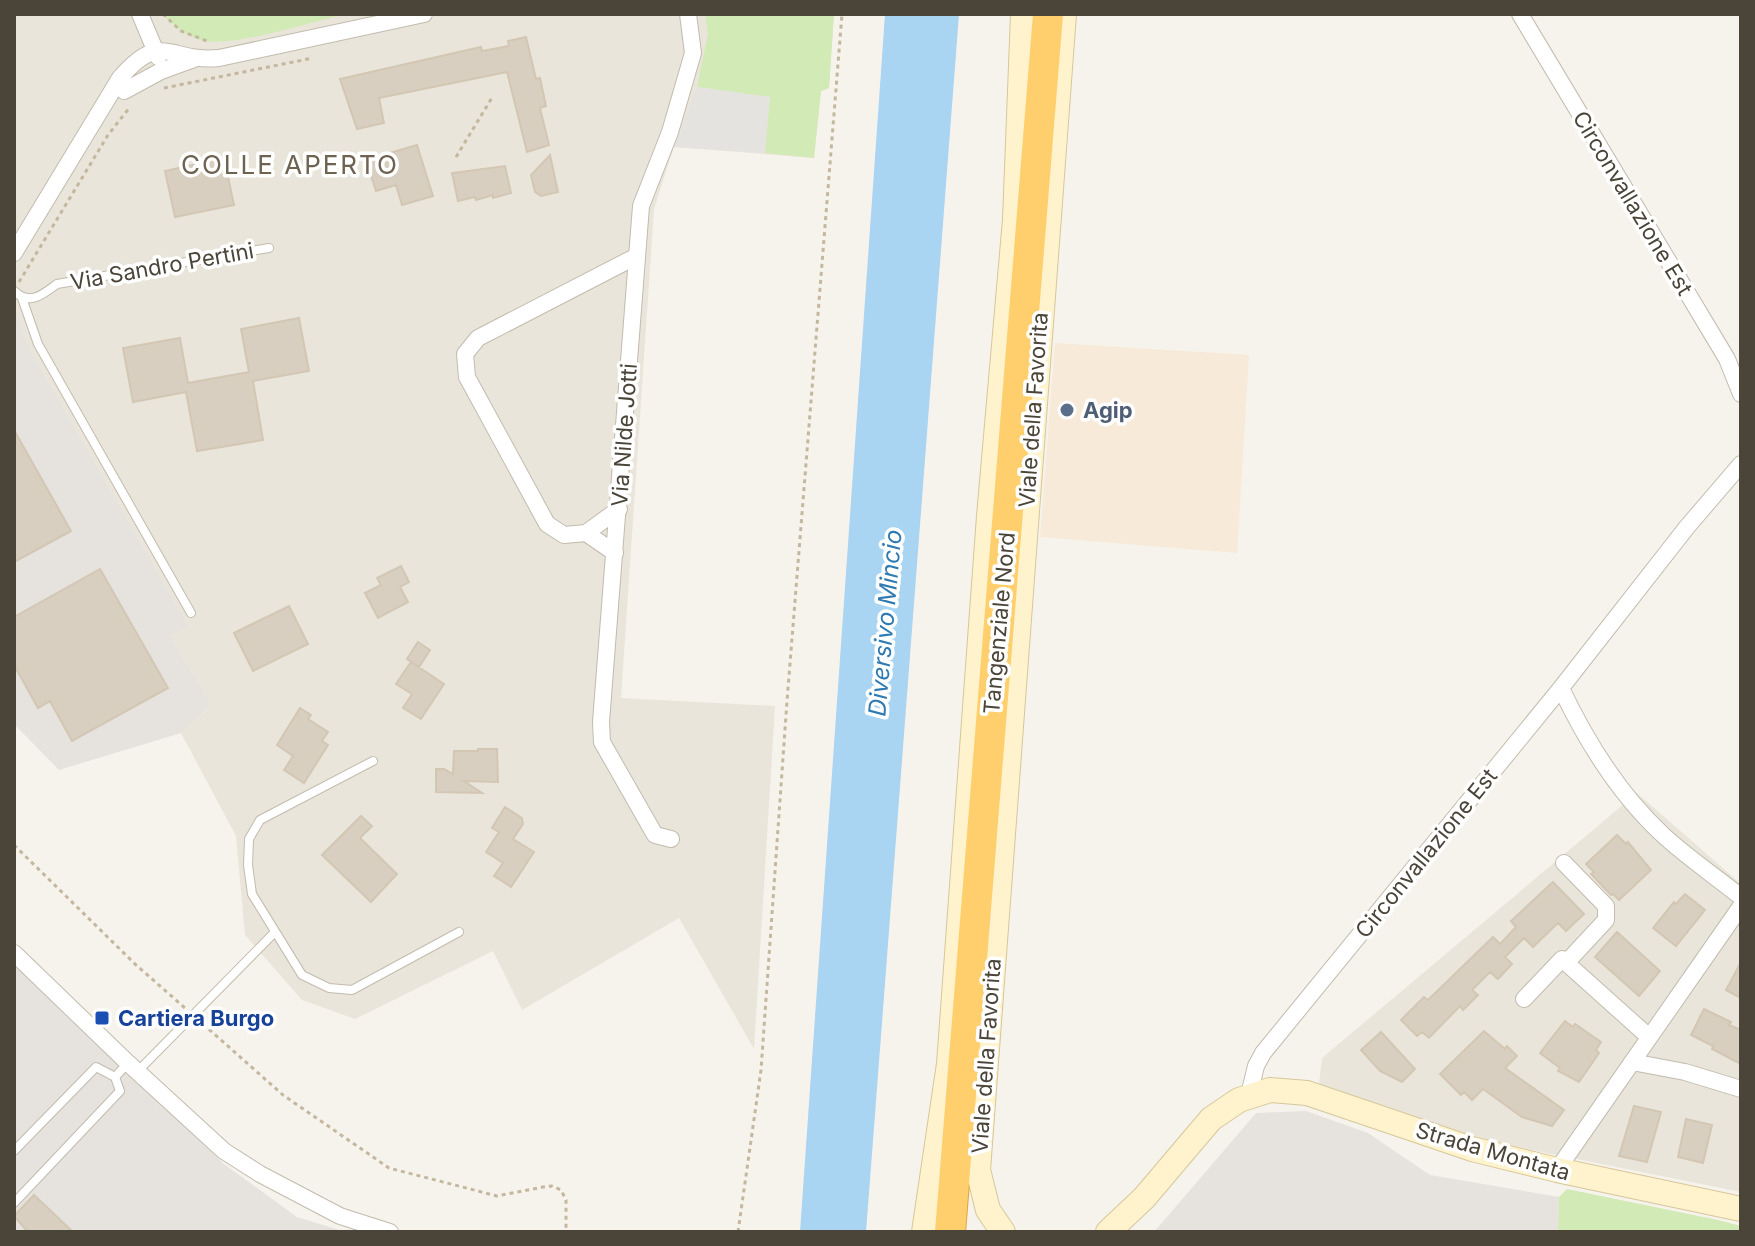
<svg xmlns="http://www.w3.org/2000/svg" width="1755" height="1246" font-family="Inter,sans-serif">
	<rect width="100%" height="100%" fill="#f6f3ec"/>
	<path fill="#eae5da" d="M14,14H834L829,88L821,91L814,158L674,147L654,209L621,698L775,706L754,1049L679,918L522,1010L493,951L355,1019L302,1000L245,935L236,836L181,733L212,705L170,636L189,627L29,347L14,304Z
		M1637,793L1741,884V1192L1467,1137L1319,1084L1322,1058Z"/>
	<path fill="#f7ead8" d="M1055,343L1249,355L1237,553L1040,537Z"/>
	<path fill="#e6e2dd" d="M14,304L29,347L189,627L170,636L212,705L181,733L59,770L14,724Z
		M14,964L224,1164L297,1217L346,1232H14Z
		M1306,1111L1368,1133L1430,1175L1559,1197L1558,1232H1154L1256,1113Z"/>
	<path fill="#d2eab5" d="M163,14H346C311,22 238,46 205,41C188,38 174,27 163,14Z
		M705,14H834L829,88L821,91L814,158L765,153L769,97L697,87L708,34Z
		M1567,1189L1718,1220L1741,1226V1232H1558L1559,1197Z"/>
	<path fill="#e5e3e0" d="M697,87L770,97L765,153L674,147Z"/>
	<path fill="#a9d4f2" d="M885,14H959L866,1232H800Z"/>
	<path fill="#d8cfc1" stroke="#d3c7b4" stroke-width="2" d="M526,37L536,79L540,78L546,106L540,108L549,145L527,152L507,72L379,98L384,123L357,129L340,79L481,47L482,51L509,46L508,41Z
		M417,145L433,196L402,205L396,185L376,191L366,160Z
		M550,155L558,192L541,196L535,192L531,175Z
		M224,158L234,205L175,217L165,171Z
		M505,166L511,193L493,198V195L476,200L475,197L458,201L452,173Z
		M299,318L309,371L253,381L263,440L197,451L186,392L133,402L123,348L180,338L188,383L249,372L241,329Z
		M14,430L71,531L14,562Z
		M401,566L409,582L400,587L408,602L378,618L365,593L381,585L377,578Z
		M100,569L168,688L72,741L50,701L38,708L14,665V617Z
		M289,606L308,644L253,671L234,633Z
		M418,642L430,650L419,667L407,659Z
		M411,662L444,684L421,719L403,708L412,694L396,684Z
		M300,708L311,715L308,719L328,732L322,741L328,745L304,783L284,770L293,756L277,745Z
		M478,749H497L498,782L464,781L482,793L436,792V769H444L453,774L454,751H478Z
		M505,807L522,818L523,824L513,839L534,852L511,887L494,876L503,863L486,852L499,832L492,828Z
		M361,816L372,826L360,838L397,874L371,902L322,855Z
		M1617,835L1626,844L1628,842L1651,870L1619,900L1613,894L1611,895L1591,874L1594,872L1586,864Z
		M1553,882L1584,914L1566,931L1558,923L1533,947L1524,938L1505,957L1512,964L1498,979L1490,972L1472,990L1478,995L1463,1010L1460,1006L1429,1038L1422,1032L1417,1036L1401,1020L1424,997L1428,1000L1493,937L1500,944L1516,927L1511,921Z
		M1685,894L1705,910L1676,946L1653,928L1674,902L1676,904Z
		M1617,932L1660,971L1639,996L1595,957Z
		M1741,962V998L1726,990Z
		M1704,1009L1731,1022L1729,1025L1741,1030V1064L1712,1049L1713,1046L1691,1035Z
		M1565,1021L1573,1027L1575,1024L1601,1042L1596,1050L1599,1053L1579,1082L1558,1071L1560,1068L1540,1053Z
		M1484,1031L1505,1049L1507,1046L1517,1056L1505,1068L1564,1110L1552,1126L1522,1117L1483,1089L1472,1100L1464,1092L1461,1095L1440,1074Z
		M1381,1032L1415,1069L1402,1082L1380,1071L1361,1050Z
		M1634,1106L1661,1112L1647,1162L1619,1156Z
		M1686,1119L1712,1125L1703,1163L1678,1157Z
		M34,1195L73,1232H28L14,1216Z"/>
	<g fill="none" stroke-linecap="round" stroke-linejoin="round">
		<defs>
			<path id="lane" d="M14,291C30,306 42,295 57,284L269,248
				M22,298L38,344L191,613
				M373,761L260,820L249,839L248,865L252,894L302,975L329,988L352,990L459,932
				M138,1071L275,932
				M14,1151L96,1067L115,1077
				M14,1203L120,1091L115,1077L128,1063"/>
			<path id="street" d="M140,14L158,57
				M1520,14L1727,359L1741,394
				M124,91L161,71L194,59
				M14,253L120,78C162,29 169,63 219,58L424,14
				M586,533L619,509
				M615,553L586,533L564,535L547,524L467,377L465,354L478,338L635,257
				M1561,688C1586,741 1620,795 1663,835C1688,858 1715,876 1741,897
				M671,839L655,835L602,742L601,722L641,206L670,132L693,53L688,14
				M1564,863L1606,906V920L1566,963
				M14,953L128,1063L224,1151L260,1174L340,1216L390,1232
				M1524,999L1562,959L1649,1037
				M1632,1062L1685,1072L1741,1089
				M1249,1095L1256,1066L1263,1053L1561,688L1687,527L1741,464
				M1557,1170L1741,906"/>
			<path id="secondary" d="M924,1232L949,1064L989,516L1015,220L1023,14
				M1003,1232L988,1210L978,1170L1064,14
				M1108,1232L1144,1198L1211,1119L1239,1100L1270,1090L1307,1093L1472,1149L1557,1170L1741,1209"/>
			<path id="highway" d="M950,1232L1048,14"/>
		</defs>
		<use href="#lane" stroke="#c2bbae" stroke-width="10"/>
		<use href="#street" stroke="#c2bbae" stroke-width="18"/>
		<use href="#secondary" stroke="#d6c79b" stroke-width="26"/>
		<use href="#highway" stroke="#e0a43c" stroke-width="32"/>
		<path stroke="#c4b79f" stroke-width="3" stroke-dasharray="4 4" stroke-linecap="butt" d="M163,14L181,31L207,41
			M164,88L313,58
			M456,157L493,96
			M19,282L108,135L130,107
			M14,845L135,964L185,1008
			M203,1024L283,1095L389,1168L497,1196L543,1187L552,1186L561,1190L566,1200V1232
			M738,1232L761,1070L787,701L842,14"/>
		<use href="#lane" stroke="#fff" stroke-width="8"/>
		<use href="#street" stroke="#fff" stroke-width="16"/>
		<use href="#secondary" stroke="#fff3cd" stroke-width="24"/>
		<use href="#highway" stroke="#ffcf6e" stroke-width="30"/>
	</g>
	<circle fill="#5c6f8a" stroke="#fff" stroke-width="3" cx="1067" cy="410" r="8"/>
	<rect fill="#1a4fb4" stroke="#fff" stroke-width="3" x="94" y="1010" width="16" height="16" rx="4"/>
	<g text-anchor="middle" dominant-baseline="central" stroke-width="7" stroke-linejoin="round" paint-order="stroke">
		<g font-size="22" fill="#4b4439" stroke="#fff">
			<text transform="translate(1633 203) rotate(59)">Circonvallazione Est</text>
			<text transform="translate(162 266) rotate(-10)">Via Sandro Pertini</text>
			<text transform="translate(1033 410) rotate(-86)">Viale della Favorita</text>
			<text transform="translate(624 435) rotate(-86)">Via Nilde Jotti</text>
			<text transform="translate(999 623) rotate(-85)">Tangenziale Nord</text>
			<text transform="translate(1426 853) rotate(-51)">Circonvallazione Est</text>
			<text transform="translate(986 1056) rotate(-86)">Viale della Favorita</text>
			<text transform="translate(1493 1151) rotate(16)">Strada Montata</text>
		</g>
		<g font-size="22" font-weight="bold" fill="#4e5e75" stroke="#fff" text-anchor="start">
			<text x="1083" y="410">Agip</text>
		</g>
		<g font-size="22" font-weight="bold" fill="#164399" stroke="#fff" text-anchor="start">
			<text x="118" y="1018">Cartiera Burgo</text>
		</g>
		<g font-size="24" font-style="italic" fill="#2e7ab2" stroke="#fff">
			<text transform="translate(885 623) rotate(-85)">Diversivo Mincio</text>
		</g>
		<g font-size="26" letter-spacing="2" fill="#6e6250" stroke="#fff">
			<text x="290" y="164">COLLE APERTO</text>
		</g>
	</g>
	<rect width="1755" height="1246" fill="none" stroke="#4b4439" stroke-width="32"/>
</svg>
